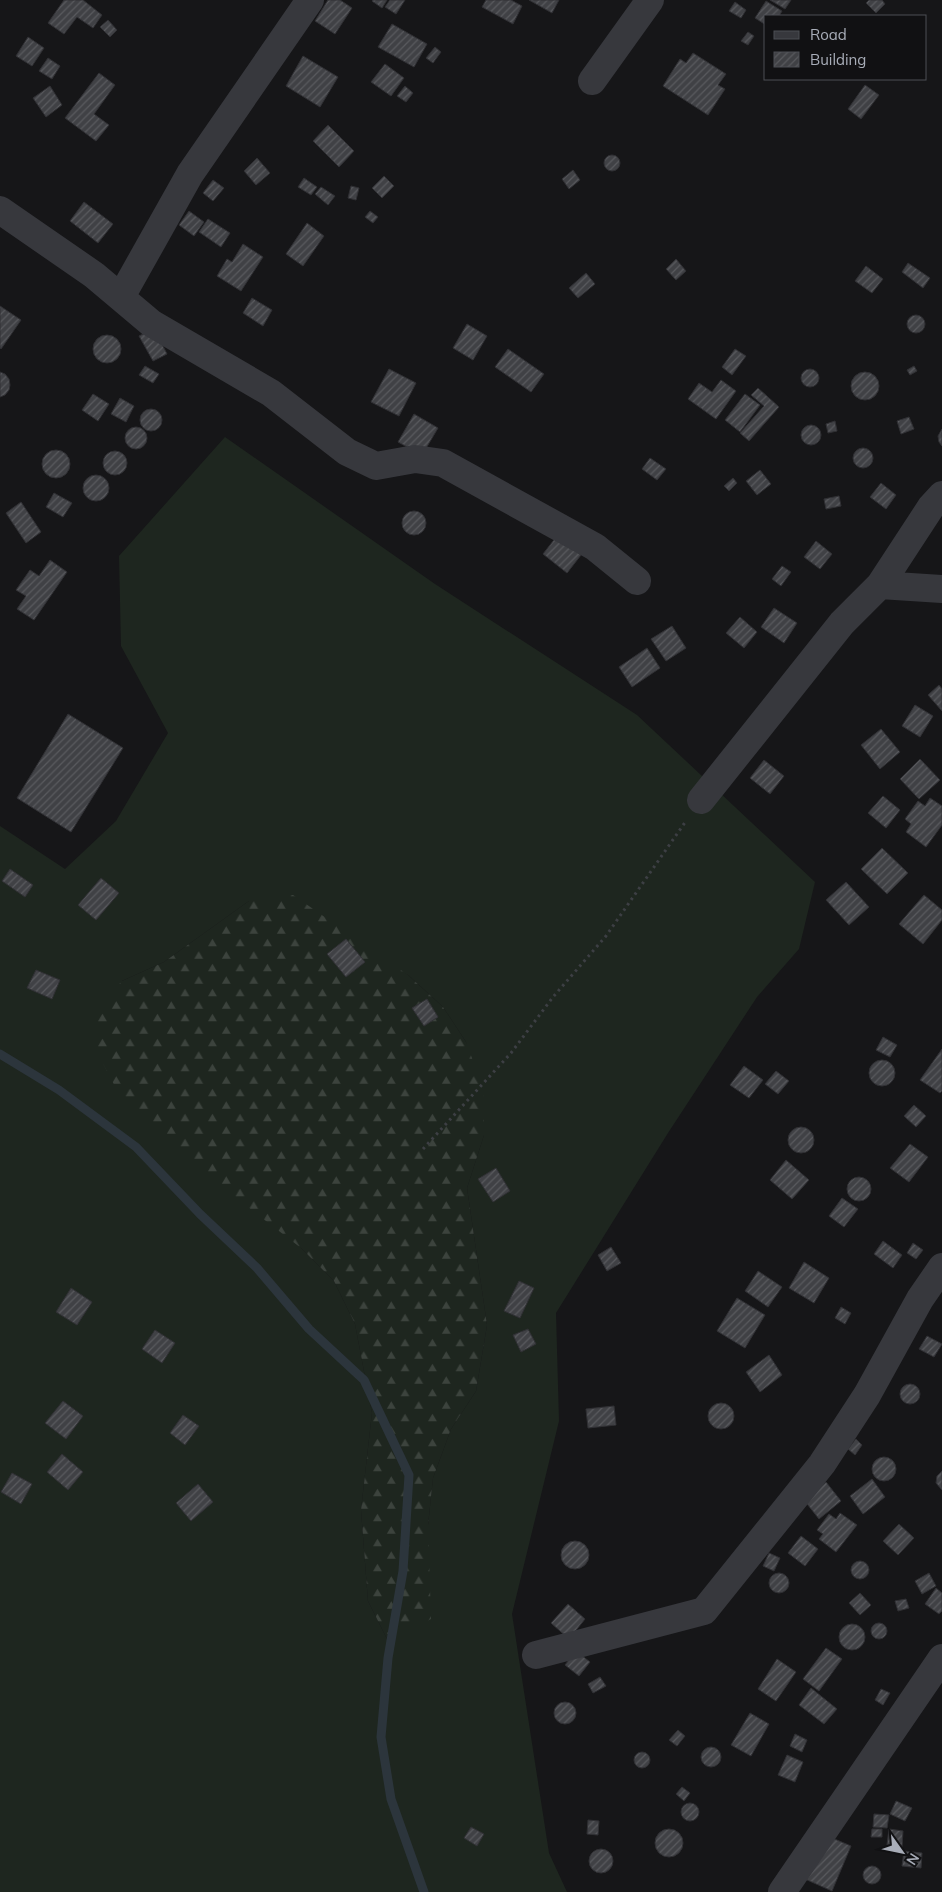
<svg xmlns="http://www.w3.org/2000/svg" width="942" height="1892" font-family="Mulish,sans-serif">
	<defs>
		<pattern id="forest-firs" width="22" height="20" patternUnits="userSpaceOnUse" patternTransform="scale(1.25)"><rect width="22" height="20" fill="#1e261f"/><path d="M5 1l3.5 6h-7zM16 11l3.5 6h-7z" fill="#3c433d"/></pattern>
		<pattern id="building-hatch" width="6" height="6" patternUnits="userSpaceOnUse" patternTransform="scale(1.25)"><rect width="6" height="6" fill="#404145"/><path d="M-1 1l2-2M0 6l6-6M5 7l2-2" fill="none" stroke="#595a5e"/></pattern>
	</defs>
	<rect width="100%" height="100%" fill="#161618"/>
	<path fill="#1e261f" fill-rule="evenodd" d="M225,437L435,584L637,715L815,882L799,949L757,997L668,1133L556,1313L559,1421L512,1614L549,1853L567,1892H0V826L65,869L116,821L168,733L121,646L119,556ZM249,901L408,975L443,1007L466,1042L484,1135L467,1188L487,1325L476,1391L451,1429L433,1478L428,1525L388,1641L368,1601L361,1510L372,1413L355,1324L334,1281L301,1248L122,981L164,962Z"/>
	<path fill="url(#forest-firs)" d="M293,895L408,975L443,1007L466,1042L483,1088L484,1135L467,1188L487,1325L476,1391L451,1429L433,1478L428,1525L431,1619L388,1641L368,1601L361,1510L372,1413L355,1324L334,1281L301,1248L186,1159L120,1096L99,1056L92,1014L122,981L164,962L249,901Z"/>
	<g fill="none" stroke-linecap="round" stroke-linejoin="round">
		<path stroke="#2c353c" stroke-width="9" d="M0,1054L59,1090L136,1147L200,1214L257,1268L309,1329L364,1380L409,1475L403,1571L388,1658L381,1737L391,1799L424,1892"/>
	</g>
	<path fill="url(#building-hatch)" stroke="#303034" d="M64,0H83L102,15L93,28L77,17L64,34L48,23Z
		M328,0H340L352,8L335,34L315,21Z
		M373,0H387L382,8L372,1Z
		M390,0H405L396,14L385,7Z
		M486,0H511L522,6L513,24L482,7Z
		M529,0H559L552,13Z
		M770,0H791L785,9Z
		M869,0H882L885,4L876,13L866,3Z
		M766,1L782,11L779,16H766V25L755,18Z
		M735,2L746,10L741,18L729,11Z
		M108,20L117,30L110,37L100,27Z
		M392,24L427,44L414,67L378,47Z
		M748,32L754,36L748,45L741,41Z
		M28,37L44,48L32,66L16,56Z
		M435,47L441,52L433,63L426,58Z
		M693,53L726,74L718,85L725,89L708,115L663,86L680,59L686,63Z
		M303,56L338,77L320,107L286,86Z
		M48,58L60,66L52,79L39,71Z
		M385,64L404,78L391,96L371,82Z
		M99,73L115,85L94,114L109,125L96,141L65,118Z
		M865,85L879,95L861,119L848,109Z
		M50,86L62,105L46,117L33,98Z
		M405,86L413,93L406,102L397,96Z
		M328,125L354,151L339,167L313,141Z
		M604 163a8 8 0 1 1 16 0a8 8 0 1 1-16 0Z
		M257,158L270,173L256,185L244,171Z
		M573,170L580,180L569,189L562,179Z
		M384,176L394,186L382,198L372,188Z
		M304,178L317,187L311,195L298,187Z
		M213,180L224,188L213,201L203,193Z
		M351,186L359,188L356,200L348,198Z
		M321,187L335,196L328,205L315,194Z
		M84,202L113,224L98,243L70,221Z
		M189,211L204,222L194,236L179,225Z
		M370,211L378,217L373,223L365,217Z
		M208,219L230,233L221,247L199,232Z
		M307,223L324,236L303,266L286,254Z
		M243,244L263,257L241,291L217,276L227,259L232,262Z
		M676,259L686,271L676,280L666,269Z
		M908,263L930,278L923,288L902,272Z
		M866,266L883,279L872,293L855,281Z
		M586,273L595,284L578,298L569,288Z
		M252,298L272,310L263,326L243,313Z
		M0,306L21,320L1,349L0,348Z
		M907 324a9 9 0 1 1 18 0a9 9 0 1 1-18 0Z
		M467,324L487,336L473,360L453,348Z
		M154,329L167,354L153,361L139,336Z
		M93 349a14 14 0 1 1 28 0a14 14 0 1 1-28 0Z
		M508,349L544,374L531,392L495,367Z
		M735,349L746,356L732,375L722,367Z
		M145,366L159,374L153,383L139,375Z
		M914,366L917,371L910,375L907,370Z
		M389,369L416,383L399,416L371,402Z
		M801 378a9 9 0 1 1 18 0a9 9 0 1 1-18 0Z
		M851 386a14 14 0 1 1 28 0a14 14 0 1 1-28 0Z
		M0,372L5,374L9,379L10,385L9,390L5,395L0,397Z
		M721,380L736,391L716,419L688,399L699,383L712,392Z
		M758,388L779,407L749,441L740,433L764,406L751,395Z
		M93,394L109,404L98,421L82,410Z
		M745,394L760,405L740,432L725,420Z
		M120,398L134,406L126,422L111,414Z
		M140 420a11 11 0 1 1 22 0a11 11 0 1 1-22 0Z
		M414,414L438,428L422,455L398,442Z
		M909,417L914,429L901,434L897,421Z
		M835,421L837,431L828,433L826,424Z
		M801 435a10 10 0 1 1 20 0a10 10 0 1 1-20 0Z
		M125 438a11 11 0 1 1 22 0a11 11 0 1 1-22 0Z
		M942,429V446L939,442L938,436Z
		M853 458a10 10 0 1 1 20 0a10 10 0 1 1-20 0Z
		M42 464a14 14 0 1 1 28 0a14 14 0 1 1-28 0Z
		M103 463a12 12 0 1 1 24 0a12 12 0 1 1-24 0Z
		M650,458L666,469L657,480L642,469Z
		M760,470L771,484L757,495L746,481Z
		M83 488a13 13 0 1 1 26 0a13 13 0 1 1-26 0Z
		M733,478L737,483L729,491L724,486Z
		M881,483L896,495L886,509L870,497Z
		M54,493L72,503L63,517L46,507Z
		M839,496L841,506L826,509L824,499Z
		M21,502L41,532L26,543L6,513Z
		M402 523a12 12 0 1 1 24 0a12 12 0 1 1-24 0Z
		M557,536L581,555L567,573L543,554Z
		M816,541L832,554L820,569L804,557Z
		M50,560L67,572L34,620L17,609L26,596L16,590L30,570L39,576Z
		M782,566L791,572L781,586L772,579Z
		M774,608L797,623L784,643L761,627Z
		M740,617L757,632L744,648L726,633Z
		M672,626L686,648L666,661L651,639Z
		M647,648L660,668L632,687L619,667Z
		M939,685L942,689V711L928,695Z
		M915,705L933,716L920,737L902,726Z
		M68,714L123,748L71,832L17,798Z
		M881,729L900,752L880,769L861,745Z
		M920,759L940,780L919,799L900,779Z
		M764,760L784,776L770,794L750,778Z
		M883,796L900,810L886,828L868,813Z
		M930,798L942,806V825L926,847L906,832L911,824L905,819L918,801L925,806Z
		M882,848L908,873L887,894L861,869Z
		M10,869L33,885L25,897L2,881Z
		M101,878L119,893L96,920L78,905Z
		M846,882L869,907L849,925L826,900Z
		M924,895L942,910V920L923,944L899,924Z
		M346,939L365,962L346,977L327,954Z
		M36,970L60,980L52,999L27,988Z
		M427,999L438,1017L424,1026L412,1008Z
		M883,1037L897,1045L890,1057L876,1050Z
		M942,1049V1091L940,1093L920,1080Z
		M869 1073a13 13 0 1 1 26 0a13 13 0 1 1-26 0Z
		M744,1066L763,1080L749,1098L730,1085Z
		M776,1071L789,1081L778,1094L765,1084Z
		M914,1105L926,1116L916,1127L904,1116Z
		M788 1140a13 13 0 1 1 26 0a13 13 0 1 1-26 0Z
		M910,1144L928,1157L909,1182L890,1168Z
		M786,1160L809,1180L792,1199L770,1180Z
		M496,1168L510,1191L493,1202L478,1179Z
		M847 1189a12 12 0 1 1 24 0a12 12 0 1 1-24 0Z
		M842,1198L858,1209L844,1227L829,1216Z
		M883,1241L902,1255L893,1268L874,1254Z
		M913,1243L923,1250L916,1259L907,1253Z
		M611,1247L621,1263L607,1271L598,1255Z
		M804,1262L829,1278L814,1303L789,1288Z
		M758,1271L782,1287L768,1307L745,1291Z
		M519,1281L534,1288L520,1318L504,1311Z
		M71,1288L92,1302L77,1325L56,1312Z
		M737,1298L765,1315L745,1348L717,1331Z
		M841,1307L851,1313L845,1324L835,1318Z
		M528,1329L536,1344L521,1352L513,1335Z
		M155,1330L175,1343L162,1363L142,1349Z
		M927,1336L942,1344L934,1357L919,1349Z
		M769,1355L782,1375L760,1392L746,1372Z
		M900 1394a10 10 0 1 1 20 0a10 10 0 1 1-20 0Z
		M63,1401L83,1416L66,1439L45,1423Z
		M708 1416a13 13 0 1 1 26 0a13 13 0 1 1-26 0Z
		M614,1406L616,1425L588,1428L586,1409Z
		M183,1415L199,1426L185,1445L170,1433Z
		M856,1439L862,1445L855,1455L848,1449Z
		M62,1454L83,1472L68,1490L47,1472Z
		M872 1469a12 12 0 1 1 24 0a12 12 0 1 1-24 0Z
		M942,1471V1490L936,1483L937,1476Z
		M12,1473L32,1484L21,1504L1,1492Z
		M872,1479L885,1497L863,1514L850,1496Z
		M826,1482L841,1501L819,1519L804,1500Z
		M198,1484L213,1502L191,1521L176,1503Z
		M840,1513L857,1525L836,1552L819,1539L823,1534L817,1530L829,1514L836,1519Z
		M899,1524L914,1538L898,1555L883,1541Z
		M801,1536L818,1549L805,1566L788,1553Z
		M561 1555a14 14 0 1 1 28 0a14 14 0 1 1-28 0Z
		M769,1553L780,1558L774,1571L763,1566Z
		M851 1570a9 9 0 1 1 18 0a9 9 0 1 1-18 0Z
		M769 1583a10 10 0 1 1 20 0a10 10 0 1 1-20 0Z
		M929,1573L936,1586L922,1594L915,1581Z
		M936,1588L942,1593V1611L939,1614L925,1604Z
		M860,1593L871,1605L860,1615L849,1603Z
		M906,1599L909,1608L898,1611L895,1601Z
		M568,1604L585,1619L569,1639L551,1623Z
		M871 1631a8 8 0 1 1 16 0a8 8 0 1 1-16 0Z
		M839 1637a13 13 0 1 1 26 0a13 13 0 1 1-26 0Z
		M826,1648L842,1659L819,1691L803,1679Z
		M576,1651L590,1662L579,1676L565,1665Z
		M777,1659L796,1672L776,1701L758,1689Z
		M600,1677L606,1686L593,1693L588,1684Z
		M811,1688L837,1709L824,1724L799,1705Z
		M881,1689L890,1693L883,1705L875,1700Z
		M554 1713a11 11 0 1 1 22 0a11 11 0 1 1-22 0Z
		M750,1713L769,1724L751,1756L731,1745Z
		M678,1730L685,1736L677,1746L669,1740Z
		M795,1734L807,1740L802,1752L790,1746Z
		M701 1757a10 10 0 1 1 20 0a10 10 0 1 1-20 0Z
		M634 1760a8 8 0 1 1 16 0a8 8 0 1 1-16 0Z
		M787,1755L803,1762L795,1782L778,1775Z
		M682,1787L690,1793L684,1801L676,1794Z
		M896,1801L912,1808L905,1821L890,1814Z
		M681 1812a9 9 0 1 1 18 0a9 9 0 1 1-18 0Z
		M874,1814L889,1815L887,1828L873,1827Z
		M588,1820L599,1821L598,1835L587,1834Z
		M471,1827L484,1834L477,1846L464,1838Z
		M872,1829H882V1837H871Z
		M889,1829L903,1831L902,1847L887,1845Z
		M655 1843a14 14 0 1 1 28 0a14 14 0 1 1-28 0Z
		M825,1835L851,1846L832,1891L805,1879Z
		M589 1861a12 12 0 1 1 24 0a12 12 0 1 1-24 0Z
		M904,1851L922,1853L921,1868L902,1866Z
		M863 1875a9 9 0 1 1 18 0a9 9 0 1 1-18 0Z"/>
	<g fill="none" stroke-linecap="round" stroke-linejoin="round">
		<path stroke="#3d3f44" stroke-width="3" stroke-dasharray="2.5 4" stroke-linecap="butt" d="M423,1149L511,1053L553,997L606,936L686,821"/>
		<path stroke="#37383d" stroke-width="28" d="M592,81L650,0
			M0,210L94,275L151,323L271,393L347,452L376,466L415,459L443,463L595,547L637,581
			M121,297L190,174L310,0
			M880,585L942,589
			M701,800L842,623L880,585L931,507L942,495
			M536,1655L704,1611L822,1464L867,1395L920,1299L942,1267
			M782,1892L942,1658"/>
	</g>
	<rect x="764" y="15" width="162" height="65" fill="#111113" stroke="#4d4f55"/>
	<rect x="774" y="31" width="25" height="8" fill="#37383d" stroke="#4d4f55"/>
	<text x="810" y="40" font-size="15" fill="#a8adb8">Road</text>
	<rect x="774" y="52" width="25" height="15" fill="url(#building-hatch)" stroke="#4d4f55"/>
	<text x="810" y="65" font-size="15" fill="#a8adb8">Building</text>
	<g transform="translate(902 1852) rotate(123)" stroke="#111113" stroke-width="4" paint-order="stroke">
	<path d="M0-4L9 19L0 12L-9 19Z" fill="#a8adb8"/>
	<text y="-8" font-size="14" font-weight="bold" text-anchor="middle" fill="#a8adb8">N</text>
	</g>
</svg>
